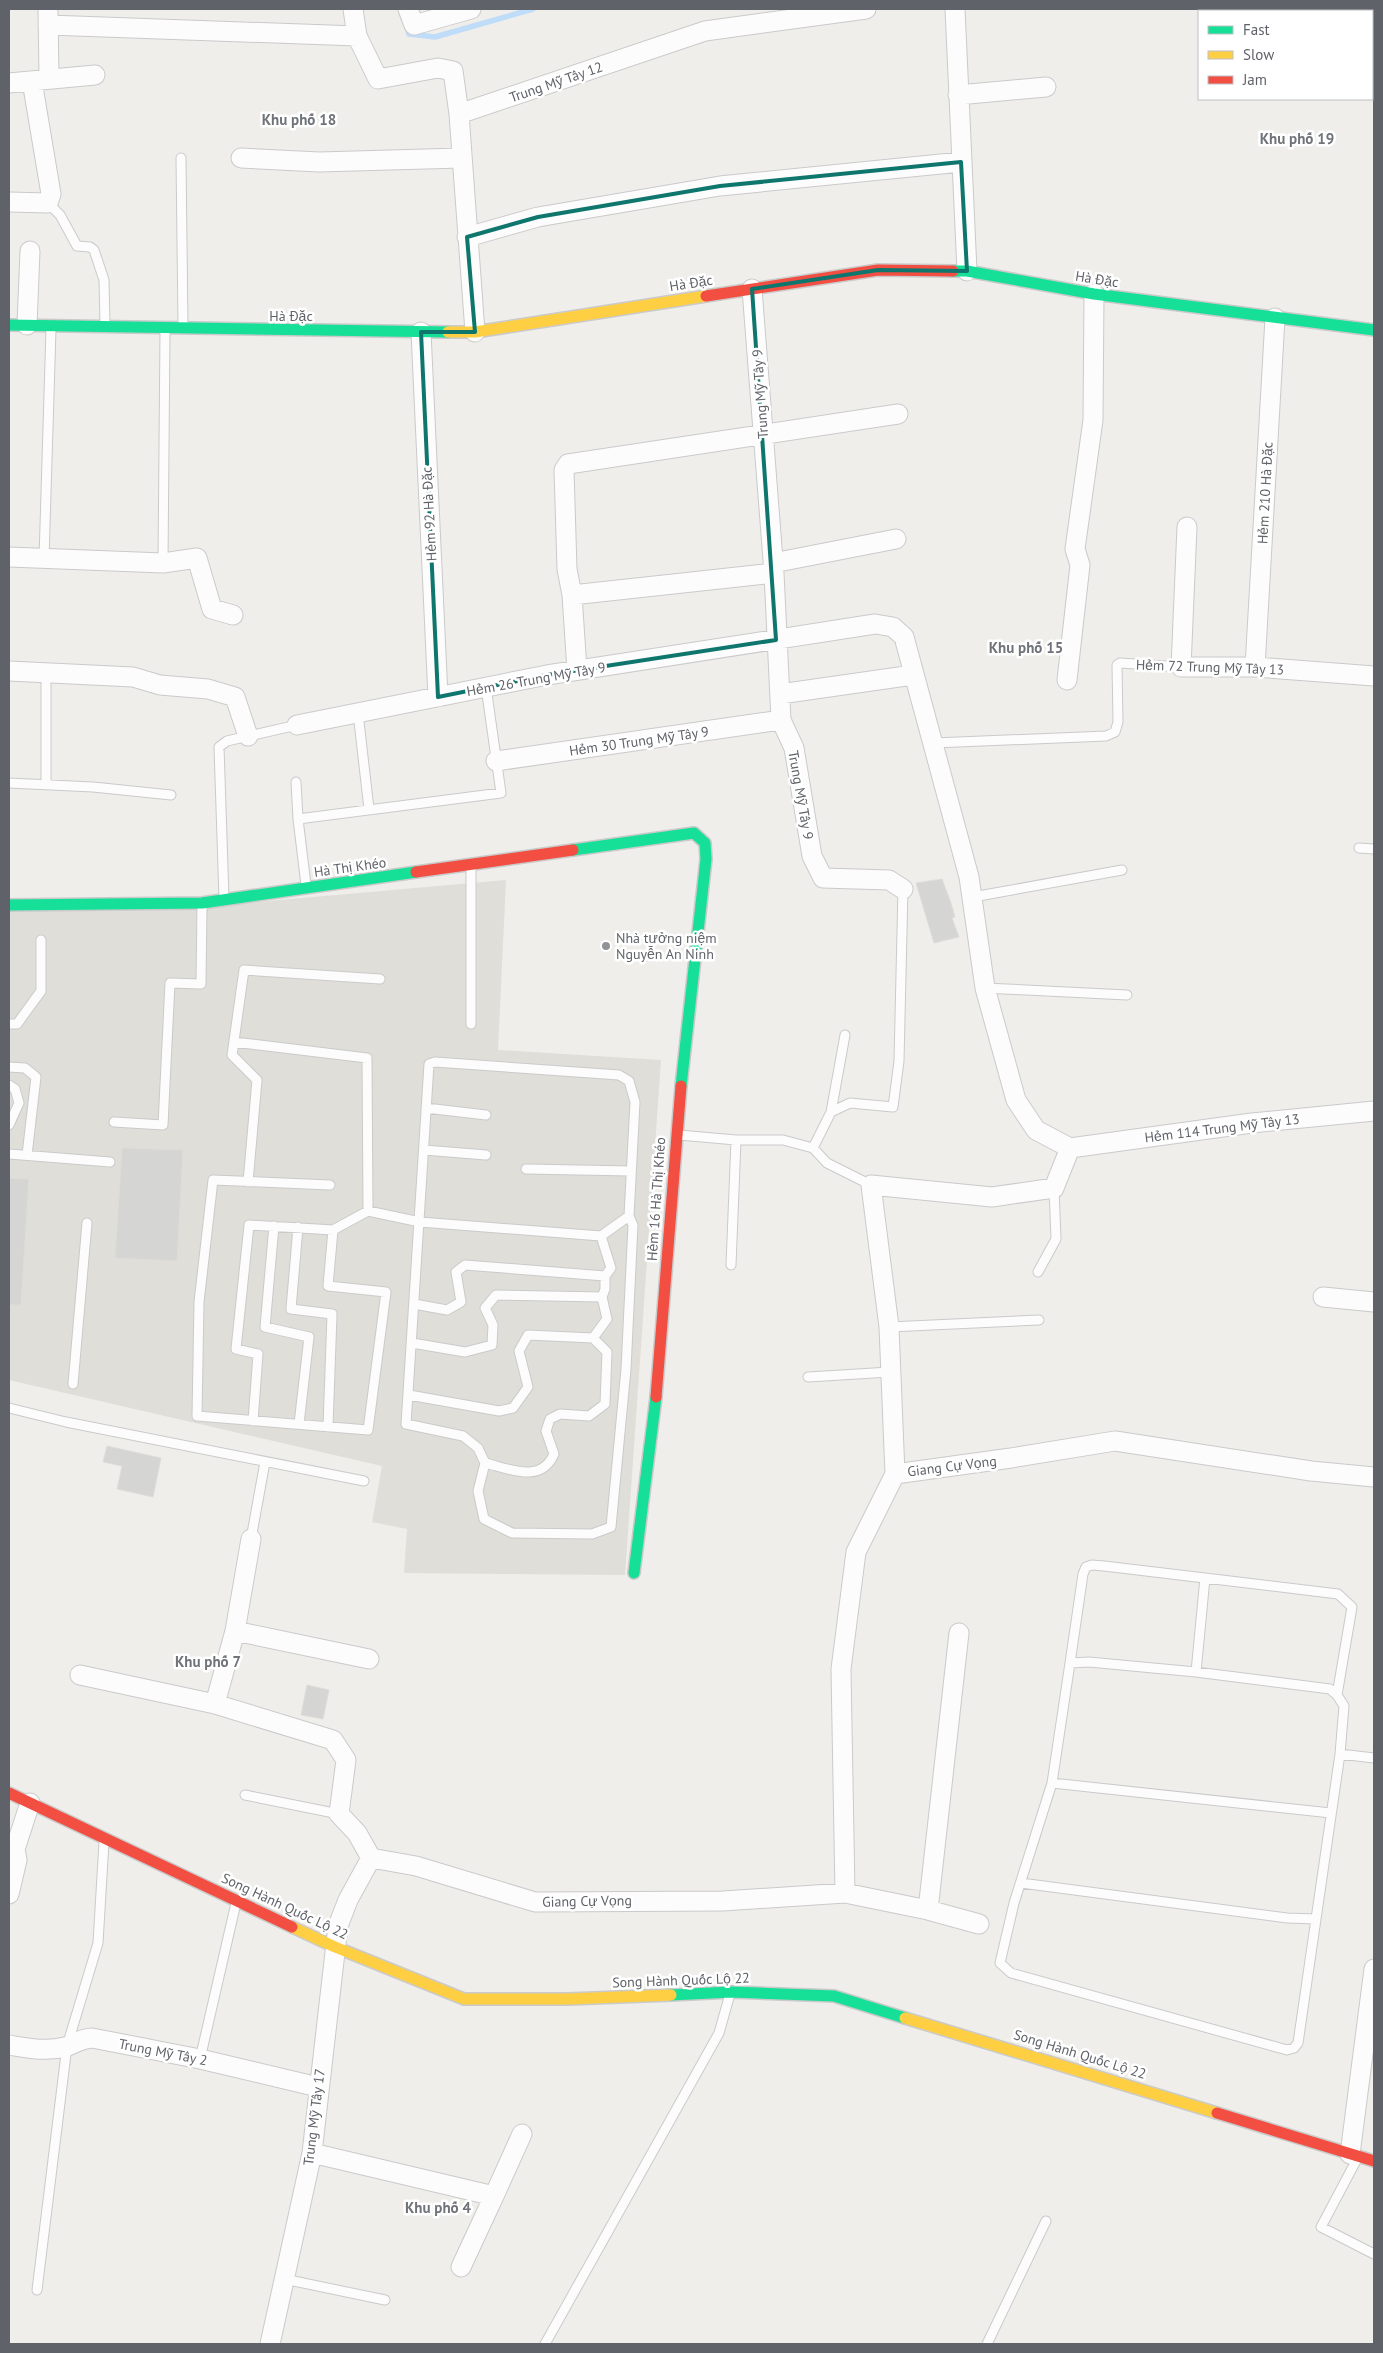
<svg xmlns="http://www.w3.org/2000/svg" width="1383" height="2353" font-family="'PT Sans',sans-serif">
	<rect width="100%" height="100%" fill="#efeeea"/>
	<path fill="#dfded8" d="M506,880L498,1050L661,1060L625,1575L404,1573L407,1529L372,1522L382,1466L9,1380V909H178Z"/>
	<g fill="none" stroke-linecap="round" stroke-linejoin="round">
		<path stroke="#bfdcf8" stroke-width="5.5" d="M407,26L409,34L435,37L533,9"/>
	</g>
	<path fill="#d5d5d3" stroke="#deddd9" d="M942,879L951,903L955,917L952,918L959,937L934,943L916,883Z
		M122,1148L183,1150L177,1261L115,1258Z
		M9,1178L29,1179L21,1305H9Z
		M107,1446L161,1458L153,1497L117,1489L122,1466L103,1462Z
		M307,1685L329,1690L323,1719L301,1715Z"/>
	<g fill="none" stroke-linecap="round" stroke-linejoin="round">
		<defs>
			<path id="lane" d="M181,158L183,326
				M48,203L60,215L77,246L90,247L94,250L104,280L105,325
				M44,559L51,329
				M163,563L165,331
				M358,713L369,809
				M934,743L1106,736L1115,732L1118,722L1117,665L1120,663L1181,667
				M296,782L298,819
				M9,783L93,787L171,795
				M46,784V672
				M1359,848L1374,849
				M471,868V1024
				M306,885L298,819L501,793L486,687
				M973,897L1122,870
				M224,898L219,747L227,741L297,725
				M985,988L1127,995
				M9,1024H17L41,991V940
				M234,1042L367,1058L368,1211
				M435,1062L619,1075L629,1081L635,1102L629,1216L633,1225L626,1369L611,1527L592,1534L512,1533L484,1519L478,1491L485,1463L478,1448L463,1436L406,1424L429,1064Z
				M9,1067L25,1068L36,1077L27,1155
				M9,1085L15,1089L19,1103L9,1125
				M426,1108L486,1115
				M831,1112L845,1035
				M114,1122L163,1125L170,983L201,984L202,905
				M679,1135L736,1140H783L813,1148L827,1163L871,1185
				M813,1148L831,1112L850,1103L893,1107L899,1061L903,889
				M424,1150L486,1155
				M9,1154L110,1162
				M526,1169L631,1171
				M248,1182L257,1080L232,1055L244,970L380,979
				M330,1185L213,1180L199,1302L197,1416L368,1430L386,1292L328,1286L333,1230
				M274,1226L265,1327L309,1337L299,1424
				M298,1227L291,1309L332,1314L328,1427
				M731,1265L736,1140
				M1038,1272L1056,1239L1054,1188
				M414,1304L447,1310L461,1302L456,1272L465,1265L605,1276L611,1268L601,1236
				M889,1327L1039,1320
				M412,1343L465,1352L492,1345L493,1325L485,1308L496,1295L602,1297
				M808,1377L890,1372
				M73,1384L87,1223
				M409,1395L499,1411L513,1408L528,1387L519,1351L528,1335L593,1338L607,1319L602,1297L605,1289V1276
				M9,1408L66,1422L364,1481
				M253,1421L258,1354L236,1349L249,1225L333,1230L368,1211L420,1222L601,1236L629,1216
				M485,1463C510,1469 541,1484 554,1454L546,1431L550,1419L560,1414L589,1416L605,1404L607,1352L593,1338
				M251,1539L265,1462
				M1070,1663L1083,1574L1086,1567L1092,1565L1104,1566L1205,1578
				M1196,1672L1205,1578L1338,1594L1352,1607L1337,1695
				M1340,1754L1374,1758
				M1052,1783L1331,1813
				M245,1795L339,1814
				M1021,1883L1287,1918L1316,1919L1340,1754L1344,1706L1337,1695L1330,1689L1196,1672L1089,1662L1070,1663L1052,1783L1014,1903L1000,1963L1011,1973L1287,2050L1294,2048L1298,2043L1316,1919
				M200,2059L236,1903
				M1357,2159L1321,2227L1374,2254
				M284,2279L385,2300
				M37,2290L67,2046L98,1943L104,1842
				M545,2344L719,2033L730,1994
				M987,2344L1046,2221"/>
			<path id="street" d="M48,9L49,78
				M353,9L357,36L378,79L438,68L453,71L459,114
				M408,9L414,25L471,9
				M955,9L967,271
				M1230,11V9
				M1304,11L1305,9
				M48,25L357,36
				M9,83L95,75
				M958,95L1046,87
				M241,158L319,162L461,158
				M9,202L48,203L51,194L32,81
				M467,237L538,217L720,186L961,162
				M752,289L774,573L781,720L794,748L812,856L823,878L889,880L903,889
				M27,325L30,251
				M421,332L438,697
				M475,332L459,114L705,31L866,9
				M1187,527L1181,667H1255L1374,676
				M9,557L163,563L197,558L212,609L233,615
				M773,563L896,539
				M572,595L774,573
				M1255,667L1275,318
				M577,670L572,595L567,569L564,470L568,464L898,414
				M9,671L133,677L160,685L208,689L235,697L248,736
				M1067,680L1080,565L1075,549L1093,420L1094,294
				M780,694L913,675
				M297,725L547,675L875,624L893,627L904,637L969,877L985,988L1016,1100L1036,1130L1070,1148
				M496,761L781,720
				M1070,1148L1252,1123L1374,1111
				M1323,1297L1374,1302
				M895,1474L889,1327L871,1185L992,1197L1054,1188L1070,1148
				M235,1631L369,1659
				M80,1675L215,1704L333,1740L346,1760L339,1814L357,1833L371,1858
				M215,1704L235,1631L251,1539
				M845,1893L841,1669L856,1552L895,1474L1011,1458L1115,1441L1311,1471L1374,1477
				M9,1894L17,1860L15,1849L30,1803
				M928,1910L959,1633
				M9,2045C28,2048 46,2052 65,2047C76,2044 78,2039 92,2038L200,2059L318,2087
				M312,2153L494,2196L522,2134
				M1350,2154L1374,1969
				M461,2267L494,2196
				M270,2344L312,2153L338,1926L348,1900L371,1858L416,1866L535,1902L723,1901L845,1893L928,1910L979,1924"/>
			<path id="fast" d="M953,271H967L1094,294L1374,330
				M9,325L448,332
				M573,850L694,833L705,843L706,859L681,1086
				M9,905L202,903L416,872
				M634,1573L656,1397
				M671,1995L731,1992L834,1996L905,2018"/>
			<path id="slow" d="M448,332H475L706,296
				M292,1927L335,1947L464,1999H568L671,1995
				M905,2018L1217,2113"/>
			<path id="jam" d="M706,296L878,270L953,271
				M416,872L573,850
				M656,1397L681,1086
				M9,1793L292,1927
				M1217,2113L1374,2161"/>
		</defs>
		<use href="#lane" stroke="#cbcacb" stroke-width="11"/>
		<use href="#street" stroke="#cbcacb" stroke-width="21"/>
		<use href="#fast" stroke="#cacacb" stroke-width="14"/>
		<use href="#slow" stroke="#cacacb" stroke-width="14"/>
		<use href="#jam" stroke="#cacacb" stroke-width="14"/>
		<use href="#lane" stroke="#fdfcfc" stroke-width="9"/>
		<use href="#street" stroke="#fdfcfc" stroke-width="19"/>
		<use href="#fast" stroke="#16e098" stroke-width="11"/>
		<use href="#slow" stroke="#ffcf43" stroke-width="11"/>
		<use href="#jam" stroke="#f24e42" stroke-width="11"/>
	</g>
	<path fill="none" stroke="#0f766e" stroke-width="4" stroke-linejoin="round" d="M961,162L967,271L878,270L752,289L776,640L547,675L438,697L421,332H475L467,237L538,217L720,186Z"/>
	<circle fill="#919396" stroke="#fff" stroke-width="2" cx="606" cy="946" r="5"/>
	<g text-anchor="middle" dominant-baseline="central" stroke-width="5" stroke-linejoin="round" paint-order="stroke">
		<g font-size="14" fill="#5f6268" stroke="#fff">
			<text transform="translate(556 82) rotate(-19)">Trung Mỹ Tây 12</text>
			<text transform="translate(1097 279) rotate(9)">Hà Đặc</text>
			<text transform="translate(691 283) rotate(-9)">Hà Đặc</text>
			<text x="291" y="316">Hà Đặc</text>
			<text transform="translate(760 394) rotate(-94)">Trung Mỹ Tây 9</text>
			<text transform="translate(1265 493) rotate(-87)">Hẻm 210 Hà Đặc</text>
			<text transform="translate(429 514) rotate(-93)">Hẻm 92 Hà Đặc</text>
			<text transform="translate(1210 667) rotate(2)">Hẻm 72 Trung Mỹ Tây 13</text>
			<text transform="translate(536 679) rotate(-10)">Hẻm 26 Trung Mỹ Tây 9</text>
			<text transform="translate(639 741) rotate(-8)">Hẻm 30 Trung Mỹ Tây 9</text>
			<text transform="translate(801 795) rotate(80)">Trung Mỹ Tây 9</text>
			<text transform="translate(350 867) rotate(-8)">Hà Thị Khéo</text>
			<text transform="translate(1222 1128) rotate(-7)">Hẻm 114 Trung Mỹ Tây 13</text>
			<text transform="translate(656 1199) rotate(-86)">Hẻm 16 Hà Thị Khéo</text>
			<text transform="translate(952 1466) rotate(-7)">Giang Cự Vọng</text>
			<text transform="translate(587 1901) rotate(-1)">Giang Cự Vọng</text>
			<text transform="translate(285 1906) rotate(25)">Song Hành Quốc Lộ 22</text>
			<text transform="translate(681 1980) rotate(-2)">Song Hành Quốc Lộ 22</text>
			<text transform="translate(163 2052) rotate(11)">Trung Mỹ Tây 2</text>
			<text transform="translate(1080 2054) rotate(17)">Song Hành Quốc Lộ 22</text>
			<text transform="translate(314 2117) rotate(-83)">Trung Mỹ Tây 17</text>
		</g>
		<g font-size="14" fill="#5f6268" stroke="#fff" text-anchor="start">
			<text x="616" y="938">Nhà tưởng niệm<tspan x="616" dy="16">Nguyễn An Ninh</tspan></text>
		</g>
		<g font-size="15" font-weight="bold" fill="#70747a" stroke="#fff">
			<text x="299" y="119">Khu phố 18</text>
			<text x="1297" y="138">Khu phố 19</text>
			<text x="1026" y="647">Khu phố 15</text>
			<text x="208" y="1661">Khu phố 7</text>
			<text x="438" y="2207">Khu phố 4</text>
		</g>
	</g>
	<rect width="1383" height="2353" fill="none" stroke="#5f6268" stroke-width="20"/>
	<rect x="1198" y="10" width="175" height="90" fill="#ffffff" stroke="#bfc0c3"/>
	<rect x="1208" y="26" width="25" height="8" fill="#16e098" stroke="#bfc0c3"/>
	<text x="1243" y="35" font-size="15" fill="#5f6268">Fast</text>
	<rect x="1208" y="51" width="25" height="8" fill="#ffcf43" stroke="#bfc0c3"/>
	<text x="1243" y="60" font-size="15" fill="#5f6268">Slow</text>
	<rect x="1208" y="76" width="25" height="8" fill="#f24e42" stroke="#bfc0c3"/>
	<text x="1243" y="85" font-size="15" fill="#5f6268">Jam</text>
</svg>
